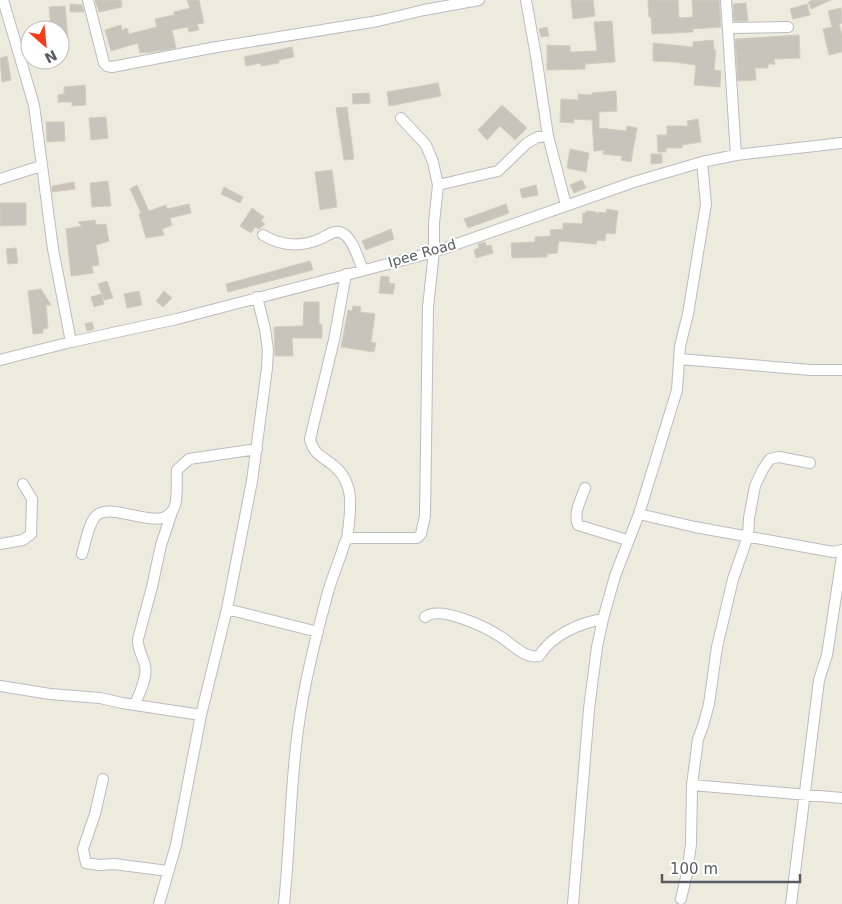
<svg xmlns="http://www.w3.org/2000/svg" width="842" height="904" font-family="'DejaVu Sans',sans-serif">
	<rect width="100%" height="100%" fill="#edebde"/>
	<path fill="#c8c4bc" stroke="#d2cdbc" d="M95,0H121L122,7L99,12Z
		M187,0H199L204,23L197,24L199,30L189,32L188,27L172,30L176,48L146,53V52L140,53L138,43L111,51L105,30L121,25L122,30L127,28L129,34L157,27L155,19L174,15V12L190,8Z
		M571,0H593L595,16L573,19Z
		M648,0H678L679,18L693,17L692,0H719L721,27L692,29L693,32L652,34L651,17H649Z
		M813,0H831L811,9L808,2Z
		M746,3L748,21H734L733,4Z
		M70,4L82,5L84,12H70Z
		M807,4L810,15L793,19L790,9Z
		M65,6L68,39L60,40V30H51L49,7Z
		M841,8L842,23L839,24L842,35V52L829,55L823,29L832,27L828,11Z
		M612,21L615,62L585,64V69L547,70V45L570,46V52L597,51L594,22Z
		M547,27L549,36L541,37L539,29Z
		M799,35L800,58L774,59L775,64H768V68H755L756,80L738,81L735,39Z
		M713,40L714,50H716L714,70L721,71L720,87L694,85L696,65L674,62L653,61V43L693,47V42Z
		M292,47L294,57L279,60V63L261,66V63L246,66L244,57Z
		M7,56L11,80L2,82L0,58Z
		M438,83L441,96L389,106L387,92Z
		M85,85L86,105L72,106V102H58V95L64,94V87Z
		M616,91L617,111L599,112V128L626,131L627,126L637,128L631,162L621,160L622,156L603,154L604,150L594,151L592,120L574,119V123L560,122L561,99L578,100V94L592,95V93Z
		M369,93L370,103L353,104L352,94Z
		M502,105L527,128L515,140L500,126L487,140L478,130Z
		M347,107L354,159L344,160L336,108Z
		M106,117L108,138L91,140L89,118Z
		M698,119L701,142L682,145V148H666V152H658L657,135H667V126H688L687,121Z
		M46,122H64L65,141L47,142Z
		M570,149L589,153L586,172L567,168Z
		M651,154H662V163L651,164Z
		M332,170L337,207L320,210L315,172Z
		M582,180L586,188L574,193L570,185Z
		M108,181L111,206L92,207L90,183Z
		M74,182L75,189L52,192V186Z
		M137,185L149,211L166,205L167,209L189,204L191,213L170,218L172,225L162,229L164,235L146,238L139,214L141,213L130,189Z
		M536,185L538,195L522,198L520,189Z
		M224,187L243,197L240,203L221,194Z
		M0,203H26V225L0,226Z
		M506,204L509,213L468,228L464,219Z
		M252,208L264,217L261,221L265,224L259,229L255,227L251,233L240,226Z
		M607,209L618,211L615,234L606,233L605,241L597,240L596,244L559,241L557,253L547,254V257L512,258L511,243L535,242V237L551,236L550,230L563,229V223L582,224L583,213H586V211L596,212L598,215V212L606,213Z
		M95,220L96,225L106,224L109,241L96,245L99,265L92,266L93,273L71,276L66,229L82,226L78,222Z
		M391,229L394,239L366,250L362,241Z
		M485,242L487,246L491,245L493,253L476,258L474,250L479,248L478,244Z
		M16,248L18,263L8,264L6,249Z
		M310,261L313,270L228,292L226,284Z
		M381,276L389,277V283L395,284L393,294L379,293Z
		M107,281L113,298L104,300L98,284Z
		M41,289L51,305H46L48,328L43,329V333L33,334L28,291Z
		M139,291L142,305L127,308L124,294Z
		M164,291L172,298L163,307L156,301Z
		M101,294L104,304L94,307L91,297Z
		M304,302H319V324H322V338H292L293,356H275L274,327L303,326Z
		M353,306L361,307L360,312L375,314L371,342L376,343L374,352L341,347L348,310L352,311Z
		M92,322L94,329L87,331L85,324Z"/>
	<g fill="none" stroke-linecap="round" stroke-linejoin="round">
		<defs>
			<path id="street" d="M3,0L34,105L53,249L71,342
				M88,0L104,63L107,66L112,67L211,48L378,21L424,10L479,0
				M526,0L536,56L548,136L566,205
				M726,0L736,155
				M729,28L788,27
				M0,179L41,166
				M438,185L498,171L527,143L538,137L548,136
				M263,235C281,246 301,247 320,239C327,236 334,229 342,233C353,238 358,259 363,270
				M346,274L334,340L310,439C313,453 322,457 333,465C357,484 350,513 347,539
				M679,359L811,370H842
				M0,360L71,342L177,319L434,252L634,182L702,162L736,155L842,143
				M585,488C581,499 573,514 578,525L627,540
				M639,514L695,527L833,552L842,550
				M0,544L23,540L31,534L32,499L23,484
				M82,554C85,545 89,521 97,515C116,501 166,537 175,505C178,495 176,482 177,470L189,459L257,449
				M227,609L318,632
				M425,617C440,605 486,627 501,637C512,644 525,659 539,656C552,635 579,623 603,619
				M0,686L50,694L100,698L122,703L201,715
				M135,704C139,694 148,677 145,666C143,656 137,649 138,639L152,587L161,545L172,512
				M103,779L95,814L83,849L86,863L99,865L114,864L168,871
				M692,785L842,798
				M681,899L687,873L691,844L692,785L698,739L703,726L709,704L717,647L733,579L748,536L749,518L755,486L763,469L770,459L779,457L810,463
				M159,904L176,845L201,715L227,609L252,481L267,368L268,350L265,329L257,297
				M284,904C290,846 290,788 298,730C304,683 316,637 328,592C333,575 340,559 345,542L347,539L352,538H417L421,534L425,516L428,307L434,252V223L438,185L433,162L426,145L401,118
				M573,904L589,709L597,647L603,619L615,576L639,514L677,390L680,346L688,314L706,204L702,162
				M791,904L819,680L827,655L842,556"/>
		</defs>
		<use href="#street" stroke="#babcc2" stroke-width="12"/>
		<use href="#street" stroke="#fff" stroke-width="10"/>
	</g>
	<g text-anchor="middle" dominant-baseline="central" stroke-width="4" stroke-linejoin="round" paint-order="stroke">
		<g font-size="14" fill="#585b62" stroke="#fff">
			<text transform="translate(422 253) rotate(-16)">Ipee Road</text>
		</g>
	</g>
	<g transform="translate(45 45) rotate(153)"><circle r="24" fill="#ffffff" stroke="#bcbdc0"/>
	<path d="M0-4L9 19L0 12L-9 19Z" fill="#f93b18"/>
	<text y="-8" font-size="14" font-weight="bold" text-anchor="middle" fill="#585b62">N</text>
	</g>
	<path d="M662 874v8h138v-8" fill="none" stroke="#585b62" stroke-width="2.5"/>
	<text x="670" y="874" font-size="15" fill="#585b62" stroke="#ffffff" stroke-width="4" paint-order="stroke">100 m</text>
</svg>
